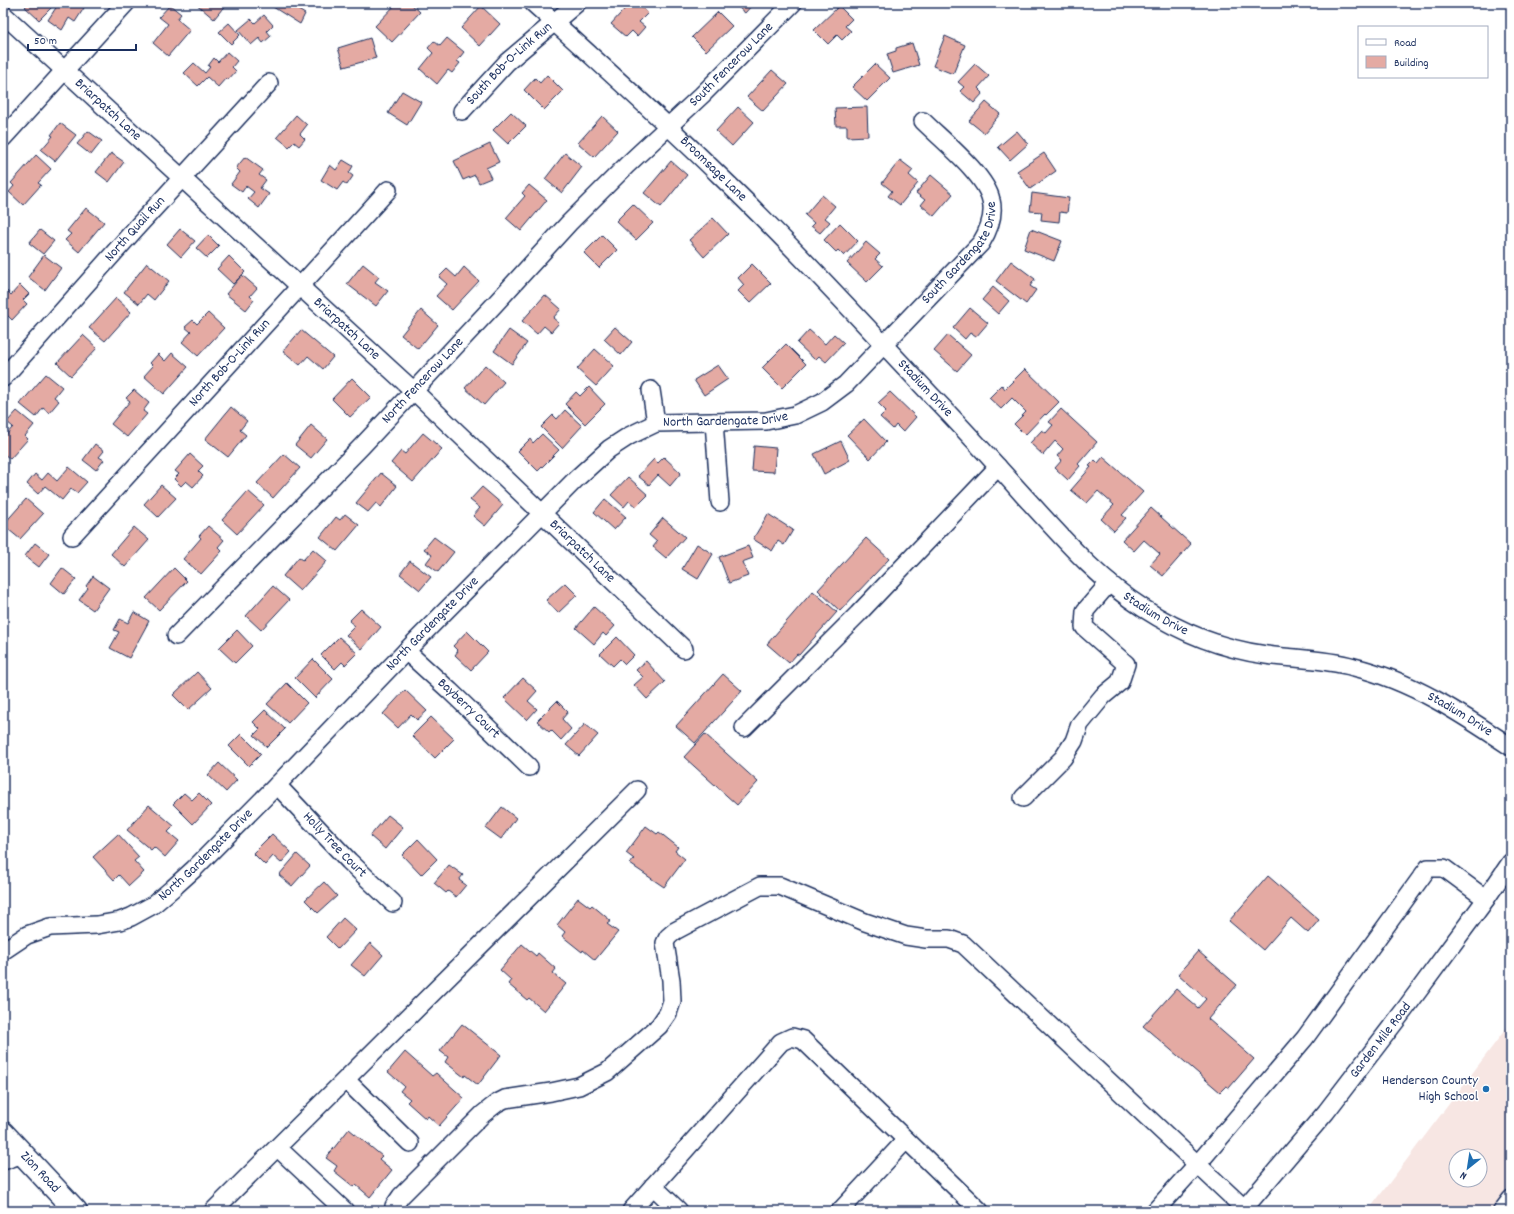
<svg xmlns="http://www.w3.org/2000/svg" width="1514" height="1214" font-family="Dekko,sans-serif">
	<rect width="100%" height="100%" fill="#fff"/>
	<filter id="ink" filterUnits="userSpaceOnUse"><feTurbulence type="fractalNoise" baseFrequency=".025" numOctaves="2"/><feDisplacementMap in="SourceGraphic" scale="8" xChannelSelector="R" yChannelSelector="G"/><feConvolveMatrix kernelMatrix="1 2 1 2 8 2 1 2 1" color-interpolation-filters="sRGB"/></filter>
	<g filter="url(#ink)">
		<path fill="#f7e6e3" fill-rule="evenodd" d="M1511,1022V1211H1368ZM1456,1156H1480V1180H1456Z"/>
		<path fill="#e4aaa3" stroke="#1b2f5e" d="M29,3H48L52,7L39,20L25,7Z
			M59,3H77L84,8L75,22L69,18L62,30L48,20Z
			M195,3H227L214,19Z
			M276,3H298L295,8L305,14L300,24L273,7Z
			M397,3H410L420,12L392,42L375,26Z
			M630,3H637L648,13L639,22L645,27L637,36L632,31L626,37L611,24Z
			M733,3H754L745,13Z
			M170,5L181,14L177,19L190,30L168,56L153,43L168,24L159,17Z
			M481,6L500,24L480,46L461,28Z
			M839,6L852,19L845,26L851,31L842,40L837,35L828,44L814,30Z
			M718,12L732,26L706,51L692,37Z
			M264,15L273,25L267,31L271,36L263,43L259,38L251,45L238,30L251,19L255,23Z
			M229,23L240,35L231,44L219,32Z
			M945,36L965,45L953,74L933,66Z
			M370,38L376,58L344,67L338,48Z
			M447,38L464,52L457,61L460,63L452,73L448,70L437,84L420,69L433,53L428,48L434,41L440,46Z
			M912,43L919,65L893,73L887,54L896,51V48Z
			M227,52L237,61L232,67L236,71L228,80L226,78L218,87L207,77L198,86L184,73L194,63L205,73L210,67L208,66L214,58L218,62Z
			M875,64L890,78L867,101L852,87Z
			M975,64L989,76L978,88L983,93L974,103L960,91L964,87L958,82Z
			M772,70L788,84L763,111L747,97Z
			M547,75L563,91L544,110L524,90L535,78L540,83Z
			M402,91L421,102L407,125L388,113Z
			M986,102L1000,114L984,133L969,121Z
			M738,107L754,122L732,146L716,131Z
			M867,107L868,136L847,137V126H836L835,108Z
			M511,112L526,126L508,144L493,130Z
			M296,115L307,125L300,134L305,139L299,146L294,142L289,147L277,137Z
			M602,116L618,131L594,157L578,143Z
			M60,123L76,135L55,161L41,150L53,136L51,135Z
			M88,131L102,141L91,155L77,144Z
			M1017,131L1028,144L1010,160L998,147Z
			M490,144L499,162L486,168L491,178L479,183L475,175L463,180L454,161Z
			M111,153L124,162L109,182L96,172Z
			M565,153L582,167L562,193L545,179Z
			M1044,153L1056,171L1030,189L1017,171Z
			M36,155L51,169L38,183L41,185L23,205L9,192L14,186L11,183Z
			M245,157L263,170L259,175L266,180L260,188L269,194L259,208L248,199L254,192L246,186L242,192L231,184L240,172L236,168Z
			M343,160L353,166L349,173L353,176L347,185L343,182L337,190L321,180L330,165L336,170Z
			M900,160L913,170L909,175L918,183L900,205L888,196L892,191L882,183Z
			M671,161L687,175L661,207L644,193Z
			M931,175L953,194L934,216L921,205L925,200L916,193Z
			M529,185L547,200L521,231L506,218L525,196L522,193Z
			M1032,193L1069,198L1067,213L1060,212L1059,222L1041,220L1042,212L1030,211Z
			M822,195L835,206L825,218L830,222L820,233L811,226L814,223L805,215Z
			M633,204L653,223L636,240L616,221Z
			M86,208L104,222L79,252L65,240L71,234L67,231Z
			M713,218L728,234L704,257L689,240Z
			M840,223L858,241L844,256L838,250L836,252L824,240Z
			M180,229L195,241L181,257L167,244Z
			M1031,229L1062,241L1054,261L1024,249Z
			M40,230L54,241L43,254L29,243Z
			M208,235L219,246L207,258L196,248Z
			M602,235L617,250L599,268L584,253Z
			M866,242L880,254L875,259L883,266L867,282L847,263Z
			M44,255L61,268L45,290L28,277Z
			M229,256L245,272L233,284L217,269Z
			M1011,261L1035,279L1030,286L1036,290L1026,304L996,281Z
			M147,263L169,281L154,300L147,294L139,304L124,292Z
			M363,264L379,277L375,282L388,291L376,306L347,284Z
			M752,264L771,283L750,303L738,291L744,285L738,278Z
			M464,267L479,281L452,310L436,296L447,284L439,277L447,269L456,277Z
			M242,275L257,288L250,296L254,300L246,310L226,294Z
			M20,285L29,294L23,300L27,304L12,320L6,314L3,317V295L7,291L11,295Z
			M993,287L1009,301L998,314L982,300Z
			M545,295L561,309L553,318L559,323L551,332L544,326L537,334L522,321Z
			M116,298L131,312L105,341L89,328Z
			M970,308L988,323L976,337L970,333L965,339L953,328Z
			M421,310L438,325L418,349L401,335Z
			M208,313L224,328L198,356L182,342L191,332L185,327L193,320L197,324Z
			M615,327L632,342L621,355L604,339Z
			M301,330L333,357L323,369L308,356L300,365L283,351Z
			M509,330L527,343L512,364L494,351Z
			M809,330L825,344L834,334L844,343L826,362L819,356L815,360L797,343Z
			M83,335L97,348L71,376L57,363Z
			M948,335L971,355L957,371L934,351Z
			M786,344L806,364L782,388L762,368Z
			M595,349L614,366L596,386L577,369Z
			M172,353L188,367L164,394L144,376L153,366L150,363L158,354L165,361Z
			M485,365L504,382L484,405L465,388Z
			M718,365L728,379L704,395L694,380Z
			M1025,369L1059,402L1046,415L1045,414L1025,435L1014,424L1026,412L1012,398L1001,409L989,398L1002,385L1005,389Z
			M46,374L62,387L54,397L59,401L49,413L43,408L36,417L20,404Z
			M352,378L371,397L350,417L332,399Z
			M589,387L605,404L585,424L565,404L576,392L580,396Z
			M134,390L149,403L143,411L147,414L127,437L111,424L130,401L126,398Z
			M890,392L916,417L903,432L896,425L893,429L880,417L886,411L878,403Z
			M231,407L247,421L240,430L246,435L228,457L205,439Z
			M1061,409L1097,442L1078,464L1080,466L1068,480L1055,468L1062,460L1057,456L1063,449L1055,441L1043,455L1030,443L1042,430L1046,433L1053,425L1049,422Z
			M565,410L582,426L562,448L541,427L553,415L557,419Z
			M17,411L34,425L25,436L28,439L10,459L3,453V438L13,427L7,422Z
			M864,419L886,442L870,459L847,435Z
			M311,425L327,439L311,458L295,445Z
			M423,433L442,449L413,482L391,463L401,451L405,454Z
			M542,434L559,450L538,471L518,451L530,439L533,443Z
			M841,441L850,460L824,474L814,454Z
			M95,444L104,451L99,457L104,460L96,470L83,460Z
			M754,446L776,448L774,472L752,471Z
			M190,454L203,466L198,471L203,476L193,487L186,481L181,486L174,479L179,474L175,471Z
			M284,454L300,468L273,498L257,483Z
			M664,457L681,473L670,486L658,475L649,485L638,476L654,459L658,463Z
			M1103,457L1143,492L1122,515L1126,518L1114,531L1101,519L1114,505L1098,491L1087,503L1071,490L1091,467L1089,466L1095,460L1098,463Z
			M69,467L87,482L77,493L71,489L62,500L45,486L38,494L27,484L35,474L42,480L48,473L57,481Z
			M381,473L397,486L381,507L376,503L368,512L356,503Z
			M628,477L648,495L636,507L629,501L624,507L611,495Z
			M161,485L176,498L158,517L144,504Z
			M482,487L503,505L485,526L473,516L480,508L470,500Z
			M248,491L264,505L237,534L222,520Z
			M26,499L43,514L20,539L3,525Z
			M605,499L626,517L614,530L594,512Z
			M1151,508L1191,544L1163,576L1150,565L1160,554L1144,540L1134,551L1122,540Z
			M345,514L359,525L337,551L320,537L336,517L340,520Z
			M768,514L793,530L784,545L778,541L772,551L753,539Z
			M663,518L685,537L666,558L653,547L657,542L649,535Z
			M208,526L224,540L218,547L222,551L201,574L183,559L201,538L199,536Z
			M134,527L149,540L125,567L111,554Z
			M434,537L454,552L438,572L426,563L432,555L424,549Z
			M866,538L889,559L840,611L818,590Z
			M35,543L49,554L39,567L25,556Z
			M697,544L713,554L698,579L682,569Z
			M748,546L753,558L742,562L748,576L729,583L719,557Z
			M313,549L327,561L300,591L283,576L299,557L303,560Z
			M410,561L431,577L420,590L400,574Z
			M62,568L76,579L64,594L51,583Z
			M174,568L187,581L159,610L146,598Z
			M93,576L109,588L93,610L79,600L88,588L86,586Z
			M565,583L577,595L558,613L546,600Z
			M273,586L289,600L261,630L246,616Z
			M813,591L837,612L799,655L797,654L789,663L767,644Z
			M594,607L615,626L606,636L603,633L594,644L576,628Z
			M361,609L381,627L362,649L346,635L355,626L349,621Z
			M134,612L149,621L129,658L110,648L119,632L114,630L120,619L128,623Z
			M237,630L252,646L235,663L219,648Z
			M467,631L488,652L471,670L455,655L458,651L453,646Z
			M339,637L357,653L345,665L342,662L335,669L321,655Z
			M617,637L634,655L625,664L620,659L613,666L600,654Z
			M313,659L333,679L315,698L295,678Z
			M646,661L665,682L647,699L634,685L643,677L636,670Z
			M197,672L212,688L188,710L173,695Z
			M723,674L742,691L695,743L676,726Z
			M523,678L537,691L528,701L537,709L527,720L504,698Z
			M287,683L307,703L288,723L267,704Z
			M405,690L427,711L417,720L411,714L398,728L383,714Z
			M557,701L568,712L562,719L571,729L561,740L551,730L549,732L537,721Z
			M265,710L285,729L267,747L254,735L260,729L253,722Z
			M431,717L454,739L435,758L412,736Z
			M585,724L598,735L579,756L566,745Z
			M241,734L261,754L249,766L229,746Z
			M705,734L758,782L737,805L684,757Z
			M219,763L237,780L226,792L208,775Z
			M184,793L192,800L199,793L211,805L193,824L173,804Z
			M149,805L174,826L168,832L179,841L165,857L154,847L151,850L127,830Z
			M502,807L516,818L501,839L486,828Z
			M388,815L403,827L385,849L370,836Z
			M646,826L657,834L659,832L678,847L675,851L685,859L664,887L630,864L634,859L626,853Z
			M118,834L139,857L134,861L144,872L129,886L119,875L114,880L93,857Z
			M272,834L291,852L281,863L273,856L265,865L253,853Z
			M418,839L437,859L421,875L402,855Z
			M297,854L310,866L292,886L279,875Z
			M449,865L463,875L459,880L466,885L456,897L448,891L446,893L434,883Z
			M1268,876L1319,920L1308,933L1291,918L1263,950L1229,921Z
			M324,882L337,896L318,913L305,900Z
			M578,898L590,907L592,905L611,921L607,924L618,932L595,960L583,950L582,952L562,936L565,932L557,925Z
			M343,918L356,930L338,949L326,937Z
			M370,943L383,955L365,976L351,965Z
			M522,944L536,956L538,953L556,969L553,973L566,984L544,1011L529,998L527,1000L508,984L511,980L500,970Z
			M1198,951L1237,985L1208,1019L1254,1059L1229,1088L1226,1086L1220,1092L1143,1026L1176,989L1198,1008L1206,999L1178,974Z
			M462,1024L501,1055L478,1085L465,1075L464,1077L445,1062L448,1057L440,1051Z
			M405,1052L432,1076L436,1073L464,1098L439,1126L428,1116L426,1119L407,1102L410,1099L400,1091L404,1086L388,1072Z
			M349,1129L382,1156L379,1159L392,1170L370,1197L356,1185L354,1187L334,1171L337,1166L326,1158Z"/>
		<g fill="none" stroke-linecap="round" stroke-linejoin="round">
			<defs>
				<g id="minor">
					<path id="s1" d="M533,3C596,60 659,116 719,175C792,245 860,320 930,394C962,427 993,461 1024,496C1061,536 1097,579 1143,608C1180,632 1223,649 1266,655C1296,659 1325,659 1354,667C1412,681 1462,714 1511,747"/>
					<path id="s2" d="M3,14L414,391L684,649"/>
					<path id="s3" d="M462,111L507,62L577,3"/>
					<path d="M3,138L126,3"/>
					<path id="s4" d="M3,378L137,227L269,83"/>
					<path d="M651,390L656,423"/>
					<path d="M714,422L720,502"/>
					<path id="s5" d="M72,536L388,190"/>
					<path id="s6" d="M176,636L362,446L495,304L569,223L627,165L702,95L793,3"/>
					<path id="s7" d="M406,651L450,691L529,767"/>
					<path d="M744,728L858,614L998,467"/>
					<path id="s8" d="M277,785L349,861L393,903"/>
					<path d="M1023,798L1063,758L1074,741L1080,724L1103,696L1120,682L1126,664L1084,627L1085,611L1109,583"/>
					<path id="s9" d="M3,951L27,935L50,927L97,925L120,921L131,917L153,905L173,888L194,869L277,785L406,651L577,478L609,449L629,436L656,423L766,421L795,415L822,402L846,384L981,243C989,230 995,216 991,200C986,175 941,139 923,121"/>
					<path d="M346,1080L410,1143"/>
					<path d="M278,1148L345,1211"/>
					<path d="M3,1161L23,1154"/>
					<path d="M653,1186L679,1211"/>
					<path d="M213,1211L637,790"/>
					<path d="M394,1211V1206L401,1196L483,1114L497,1103L505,1099L551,1092L579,1086L607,1072L659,1026L668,1013L672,1001L671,980L665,943L668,937L675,931L760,886H780L865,922L906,936L926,939H949L963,944L1247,1211"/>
					<path d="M631,1211L781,1042L792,1037L803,1040L980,1211"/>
					<path d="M840,1211L906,1140"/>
					<path d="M1155,1211L1202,1159L1305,1038L1428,868H1444L1486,899"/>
					<path id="s10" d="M1242,1211L1326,1112L1405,1009L1481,906L1511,862"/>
					<path d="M1502,1211L1511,1199"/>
				</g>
				<g id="major">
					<path id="s11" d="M3,1133L76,1211"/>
				</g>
			</defs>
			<use href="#minor" stroke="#1b2f5e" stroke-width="20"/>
			<use href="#major" stroke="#1b2f5e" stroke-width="25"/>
			<use href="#minor" stroke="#fff" stroke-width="17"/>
			<use href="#major" stroke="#fff" stroke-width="22"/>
		</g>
	</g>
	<circle fill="#1f6fb2" stroke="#fff" stroke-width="1.5" cx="1486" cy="1089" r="4"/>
	<g text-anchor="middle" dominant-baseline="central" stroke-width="3" stroke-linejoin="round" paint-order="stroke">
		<g font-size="14" fill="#1b2f5e" stroke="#fff">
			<text stroke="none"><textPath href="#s3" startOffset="67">South Bob-O-Link Run</textPath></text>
			<text stroke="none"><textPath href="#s6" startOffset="797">South Fencerow Lane</textPath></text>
			<text stroke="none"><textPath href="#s2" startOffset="142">Briarpatch Lane</textPath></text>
			<text stroke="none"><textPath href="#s1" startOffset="245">Broomsage Lane</textPath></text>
			<text stroke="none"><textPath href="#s4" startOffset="199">North Quail Run</textPath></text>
			<text stroke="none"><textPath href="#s9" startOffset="1235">South Gardengate Drive</textPath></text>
			<text stroke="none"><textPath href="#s2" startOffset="466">Briarpatch Lane</textPath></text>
			<text stroke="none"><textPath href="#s5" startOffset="234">North Bob-O-Link Run</textPath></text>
			<text stroke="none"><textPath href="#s6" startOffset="355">North Fencerow Lane</textPath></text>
			<text stroke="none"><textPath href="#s1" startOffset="550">Stadium Drive</textPath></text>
			<text stroke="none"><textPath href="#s9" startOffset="929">North Gardengate Drive</textPath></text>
			<text stroke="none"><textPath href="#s2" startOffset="790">Briarpatch Lane</textPath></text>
			<text stroke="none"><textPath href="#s1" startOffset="874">Stadium Drive</textPath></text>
			<text stroke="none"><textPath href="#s9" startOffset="557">North Gardengate Drive</textPath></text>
			<text stroke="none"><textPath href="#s7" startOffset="85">Bayberry Court</textPath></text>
			<text stroke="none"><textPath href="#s1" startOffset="1198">Stadium Drive</textPath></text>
			<text stroke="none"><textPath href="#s8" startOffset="83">Holly Tree Court</textPath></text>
			<text stroke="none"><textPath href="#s9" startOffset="233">North Gardengate Drive</textPath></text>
			<text stroke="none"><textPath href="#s10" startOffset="220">Garden Mile Road</textPath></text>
			<text stroke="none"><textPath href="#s11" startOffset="54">Zion Road</textPath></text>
		</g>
		<g font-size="14" fill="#1b2f5e" stroke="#fff" text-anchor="end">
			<text x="1478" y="1081">Henderson County<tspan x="1478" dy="16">High School</tspan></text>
		</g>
	</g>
	<rect width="1514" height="1214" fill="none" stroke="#fff" stroke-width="16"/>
	<rect x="8" y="8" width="1498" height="1198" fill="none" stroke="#1b2f5e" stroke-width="1.5" filter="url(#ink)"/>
	<rect x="1358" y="26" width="130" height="52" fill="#ffffff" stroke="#a4acbf"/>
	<rect x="1366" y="39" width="20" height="6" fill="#ffffff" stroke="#a4acbf"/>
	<text x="1394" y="46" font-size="12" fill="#1b2f5e">Road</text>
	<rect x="1366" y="56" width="20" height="12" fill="#e4aaa3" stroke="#a4acbf"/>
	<text x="1394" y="66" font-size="12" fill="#1b2f5e">Building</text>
	<g transform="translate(1468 1168) rotate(210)"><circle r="19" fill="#ffffff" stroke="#a4acbf"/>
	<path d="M0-3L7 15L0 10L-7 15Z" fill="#1f6fb2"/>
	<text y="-6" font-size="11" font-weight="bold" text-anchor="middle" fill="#1b2f5e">N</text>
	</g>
	<path d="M28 44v6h108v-6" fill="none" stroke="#1b2f5e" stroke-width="2"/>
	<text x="34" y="44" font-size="12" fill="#1b2f5e" stroke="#ffffff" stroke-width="3" paint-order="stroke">50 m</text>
</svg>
